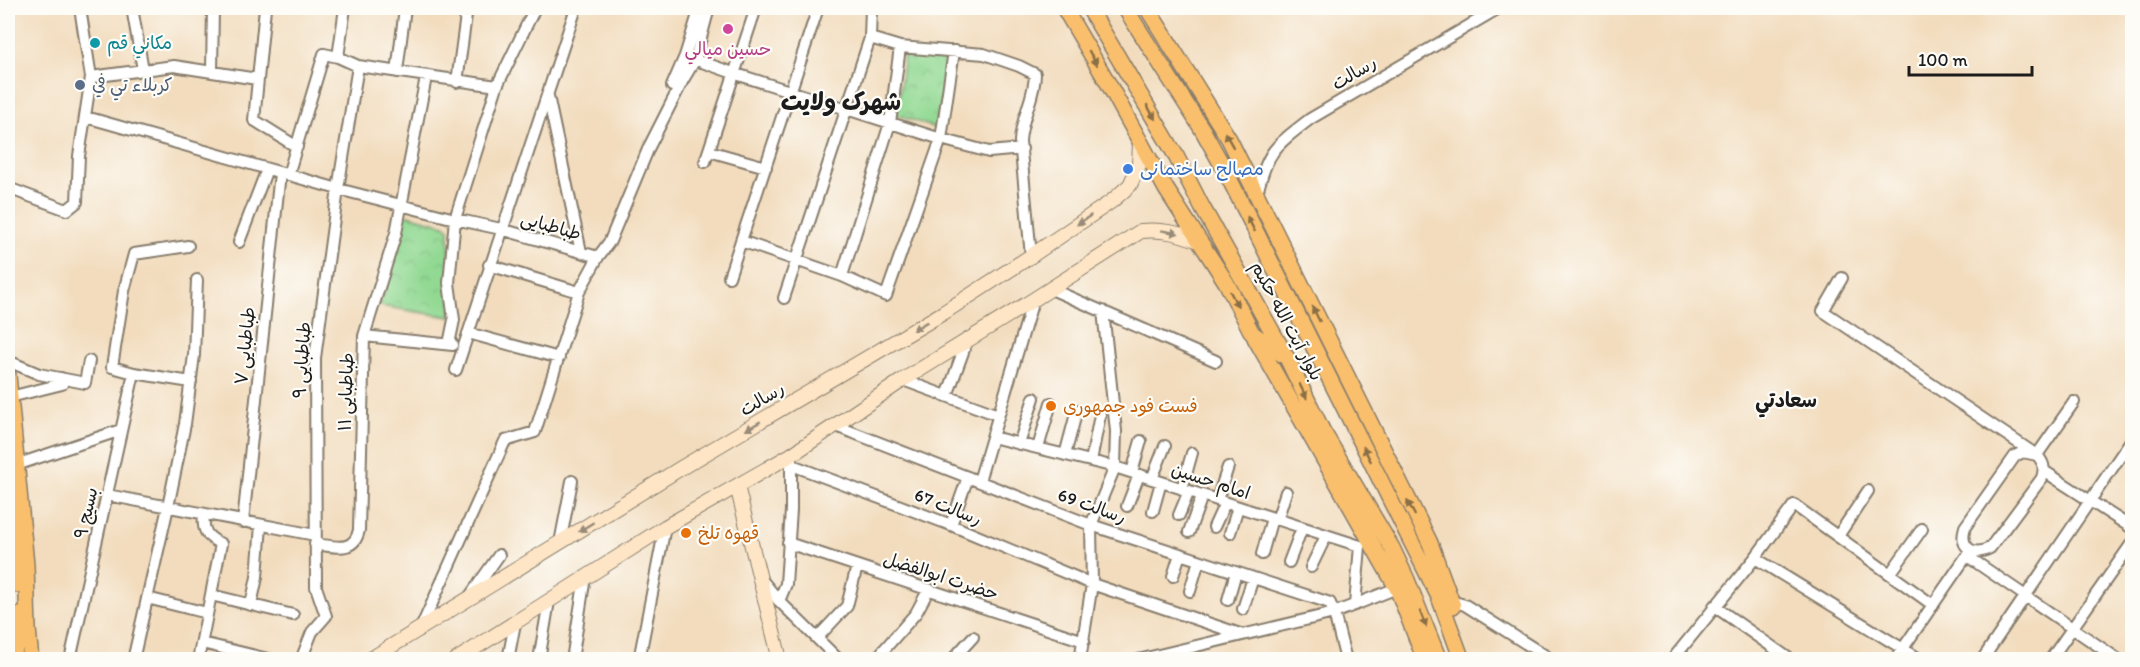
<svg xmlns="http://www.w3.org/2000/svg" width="2140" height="667" font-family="Itim,'Playpen Sans Arabic',sans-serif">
	<defs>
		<pattern id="park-crowns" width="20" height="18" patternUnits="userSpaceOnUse" patternTransform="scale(1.5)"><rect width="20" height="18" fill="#92d993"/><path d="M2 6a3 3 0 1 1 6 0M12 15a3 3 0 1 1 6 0" fill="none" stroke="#7dba7e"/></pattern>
	</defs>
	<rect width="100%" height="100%" fill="#fdfcf7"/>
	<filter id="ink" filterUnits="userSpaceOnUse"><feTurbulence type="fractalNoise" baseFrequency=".0167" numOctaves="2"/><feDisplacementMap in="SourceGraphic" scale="12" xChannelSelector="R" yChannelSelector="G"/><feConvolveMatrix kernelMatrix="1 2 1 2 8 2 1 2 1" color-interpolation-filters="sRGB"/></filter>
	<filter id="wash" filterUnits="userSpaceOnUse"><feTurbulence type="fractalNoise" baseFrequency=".008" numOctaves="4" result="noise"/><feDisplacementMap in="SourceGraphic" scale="24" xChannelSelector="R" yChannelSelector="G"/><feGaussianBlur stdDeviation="1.35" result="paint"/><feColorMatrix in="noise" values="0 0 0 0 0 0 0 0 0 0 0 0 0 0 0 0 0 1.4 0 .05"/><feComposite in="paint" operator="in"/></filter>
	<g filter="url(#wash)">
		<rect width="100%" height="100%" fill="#f2dcbd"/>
		<path fill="url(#park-crowns)" stroke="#577a58" stroke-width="1.5" d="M904,53L946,57L938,129L897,115Z
			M408,215L444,225L449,229L451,317L380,306L404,217Z"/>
	</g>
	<g filter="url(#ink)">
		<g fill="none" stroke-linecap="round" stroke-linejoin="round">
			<defs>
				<path id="minor" d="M132,8L143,70
					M265,8L254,120L297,147
					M870,38L900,47L984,54L1019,66L1035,74C1035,97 1021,118 1020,141L1031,256
					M685,56L736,74L941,139L989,152L1022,149
					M338,57L345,8
					M212,72L213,8
					M397,72L405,8
					M91,77L174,66L257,79
					M457,82L467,8
					M672,86L685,56L700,8
					M548,96L581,252
					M86,117L338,189L455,219L501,229L598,257
					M709,151L766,167
					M705,162L756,8
					M288,175L324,54L338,57L358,66L497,86
					M8,188L67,210L77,202L79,156L91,77L80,8
					M1257,194C1267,151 1275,146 1310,119L1499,8
					M741,241L842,276L886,296L941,139L954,51
					M239,242L267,169
					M188,246L134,254L124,291L112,367L134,373L191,382
					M489,265L579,292
					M842,276L890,123L900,47
					M729,277L818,8
					M1842,278L1823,311L2032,452
					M1051,289L1216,361
					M784,298L870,38L871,8
					M468,333L559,358
					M364,336L453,345
					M449,344L454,320L449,283L455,219L497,86L535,8
					M8,361L39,374L85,383L89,361
					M456,370L576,8
					M903,380L998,415
					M947,396L967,341
					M10,397L62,384L61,378
					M836,426L1091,525L1330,603L1334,613L1397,588
					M992,437L1115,467L1360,546L1355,605
					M1019,444L1034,398
					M1038,448L1051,403
					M2023,452L2037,455C2044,463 2045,468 2042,478L1990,548C1972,557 1959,547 1965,527L2015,456Z
					M1065,455L1077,410
					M2037,455L2074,402
					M1091,461L1100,415
					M16,465L121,430
					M792,465L951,525L1092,584L1240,634
					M2044,471L2132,528
					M1132,472L1141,441
					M1152,479L1165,446
					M979,481L1033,300
					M1182,489L1192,453
					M107,495L315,535
					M1217,500L1228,467
					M1127,506L1139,475
					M1153,511L1161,482
					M1179,515L1189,491
					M1277,520L1286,492
					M243,522L280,173
					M951,525L968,477
					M1214,527L1225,503
					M1189,532L1202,496
					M1230,533L1238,507
					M1838,536L1868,491
					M560,543L572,481
					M788,543L1084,641
					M315,544C334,546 354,554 359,530L364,336L396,233L426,77
					M1262,554L1272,518
					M1967,556L2119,660
					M1755,558L1921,660
					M1289,562L1302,528
					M1311,567L1326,536
					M1890,574L1922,529
					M1173,576L1180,554
					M760,578L779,601L839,660
					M1190,591L1199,560
					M211,595L293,615
					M470,596L499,555
					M147,598L207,613
					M1228,600L1236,572
					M779,601L786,584L791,510V459
					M1451,601L1465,605L1552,660
					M251,605L257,577L261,525
					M1714,606L1791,660
					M1243,609L1253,578
					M420,630L505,441L535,432L579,292L598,257L610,241L649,147L683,80L695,60L709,8
					M818,637L847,606L857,566
					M202,643L272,660
					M70,660L134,373
					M133,660L168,507L185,424L194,355L197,280
					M198,660L221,544C207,537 202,531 204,515
					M301,660L312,632L326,616L316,587L315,358L338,189L358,66
					M508,660L515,623
					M539,660L549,601
					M572,660L585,577
					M639,660L665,527
					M875,660L916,613L929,589
					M952,660L973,637
					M1080,660L1092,584L1091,525L1115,467L1116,431L1103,311
					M1138,660L1334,613L1346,660
					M1672,660L1755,558L1794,505L1933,605
					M1895,660L1970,551
					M1982,660L2132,439
					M2050,660L2132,543"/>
				<path id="secondary" d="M737,486L780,660
					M369,660L681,468L943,313L1031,256L1112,201L1130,185L1139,165L1140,142
					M456,660L665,527L791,455L903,380L1033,300L1141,231C1162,229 1179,233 1199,241"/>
				<path id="primary" d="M1064,8L1108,83L1166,189L1226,282L1252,333L1283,355
					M1089,8L1175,154L1202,207L1287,358L1322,430L1392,548L1407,580L1439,660
					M1125,8L1202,129L1226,172L1439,597L1462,660
					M1147,8L1229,139L1430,543L1453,606
					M1255,338L1397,588L1425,660
					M8,375L26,565L28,629L31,660
					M8,494L18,585
					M13,660L17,634L18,615"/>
			</defs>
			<use href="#minor" stroke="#877c6c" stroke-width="14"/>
			<use href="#secondary" stroke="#877c6c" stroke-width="16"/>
			<use href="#primary" stroke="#877c6c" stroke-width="18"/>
			<use href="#minor" stroke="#fff" stroke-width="10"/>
			<use href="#secondary" stroke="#fde5c5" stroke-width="14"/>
			<use href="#primary" stroke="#f9bf6d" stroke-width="15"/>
		</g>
		<defs><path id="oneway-solid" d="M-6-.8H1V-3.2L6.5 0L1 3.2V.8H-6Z" transform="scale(1.5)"/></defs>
		<g fill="#8a6e44">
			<use href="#oneway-solid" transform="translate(1093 58) rotate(60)"/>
			<use href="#oneway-solid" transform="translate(1151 112) rotate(60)"/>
			<use href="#oneway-solid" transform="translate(1229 140) rotate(-120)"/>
			<use href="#oneway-solid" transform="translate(1251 224) rotate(-117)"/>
			<use href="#oneway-solid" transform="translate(1234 299) rotate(62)"/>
			<use href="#oneway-solid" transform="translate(1316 314) rotate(-116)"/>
			<use href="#oneway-solid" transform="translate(1303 391) rotate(64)"/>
			<use href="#oneway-solid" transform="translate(1367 454) rotate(-117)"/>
			<use href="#oneway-solid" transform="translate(1411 508) rotate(-118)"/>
			<use href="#oneway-solid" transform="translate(1423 619) rotate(68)"/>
		</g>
		<g fill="#988b79">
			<use href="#oneway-solid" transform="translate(1084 220) rotate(146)"/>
			<use href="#oneway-solid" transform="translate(1170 232) rotate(10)"/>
			<use href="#oneway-solid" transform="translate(920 326) rotate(149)"/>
			<use href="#oneway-solid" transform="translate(753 426) rotate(149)"/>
			<use href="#oneway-solid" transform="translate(586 527) rotate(148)"/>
		</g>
	</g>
	<circle fill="#d1479c" stroke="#fdfcf7" stroke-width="2" cx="728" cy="29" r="6"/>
	<circle fill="#0f9aa8" stroke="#fdfcf7" stroke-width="2" cx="95" cy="43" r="6"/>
	<circle fill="#5c6f8a" stroke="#fdfcf7" stroke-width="2" cx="80" cy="85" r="6"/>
	<circle fill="#3f7fe0" stroke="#fdfcf7" stroke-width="2" cx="1128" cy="169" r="6"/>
	<g fill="#e8710a" stroke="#fdfcf7" stroke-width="2">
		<circle cx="1051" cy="406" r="6"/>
		<circle cx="686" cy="533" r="6"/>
	</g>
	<g text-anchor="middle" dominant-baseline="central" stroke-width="4.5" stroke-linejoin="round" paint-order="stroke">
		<g font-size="18" fill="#0d838f" stroke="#fdfcf7" text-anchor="start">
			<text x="107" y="43">مكاني قم</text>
		</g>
		<g font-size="18" fill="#b23c85" stroke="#fdfcf7">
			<text x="728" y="49">حسين ميالي</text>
		</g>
		<g font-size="18" fill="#1c1c1c" stroke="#fdfcf7">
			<text transform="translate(1354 73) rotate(-31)">رسالت</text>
			<text transform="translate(551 226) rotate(16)">طباطبایی</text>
			<text transform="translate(1287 321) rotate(62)">بلوار آیت الله حکیم</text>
			<text transform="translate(245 346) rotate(-84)">طباطبایی ۷</text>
			<text transform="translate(302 360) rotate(-86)">طباطبایی ۹</text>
			<text transform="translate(346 392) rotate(-88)">طباطبایی ۱۱</text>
			<text transform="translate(762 399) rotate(-31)">رسالت</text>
			<text transform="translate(1211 481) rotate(18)">امام حسین</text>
			<text transform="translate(1092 506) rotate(20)">رسالت 69</text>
			<text transform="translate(948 507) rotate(22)">رسالت 67</text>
			<text transform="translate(86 513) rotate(-77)">بسیج ۹</text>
			<text transform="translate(941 576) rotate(18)">حضرت ابوالفضل</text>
		</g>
		<g font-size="18" fill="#4e5e75" stroke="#fdfcf7" text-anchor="start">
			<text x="92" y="85">كربلاء تي في</text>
		</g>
		<g font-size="18" fill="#366cbe" stroke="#fdfcf7" text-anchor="start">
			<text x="1140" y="169">مصالح ساختمانی</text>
		</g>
		<g font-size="18" fill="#c56008" stroke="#fdfcf7" text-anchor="start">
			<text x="1063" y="406">فست فود جمهوری</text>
			<text x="698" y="533">قهوه تلخ</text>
		</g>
		<g font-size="20" font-weight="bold" fill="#1c1c1c" stroke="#fdfcf7">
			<text x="1786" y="400">سعادتي</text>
		</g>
		<g font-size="24" font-weight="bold" fill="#1c1c1c" stroke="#fdfcf7">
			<text x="841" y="101">شهرک ولایت</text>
		</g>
	</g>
	<rect width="2140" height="667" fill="none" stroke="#fdfcf7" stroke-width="30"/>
	<path d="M1909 66v9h123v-9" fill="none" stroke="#1c1c1c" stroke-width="3"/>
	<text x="1918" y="66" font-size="18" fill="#1c1c1c" stroke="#fdfcf7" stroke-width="4.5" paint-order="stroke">100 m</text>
</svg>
